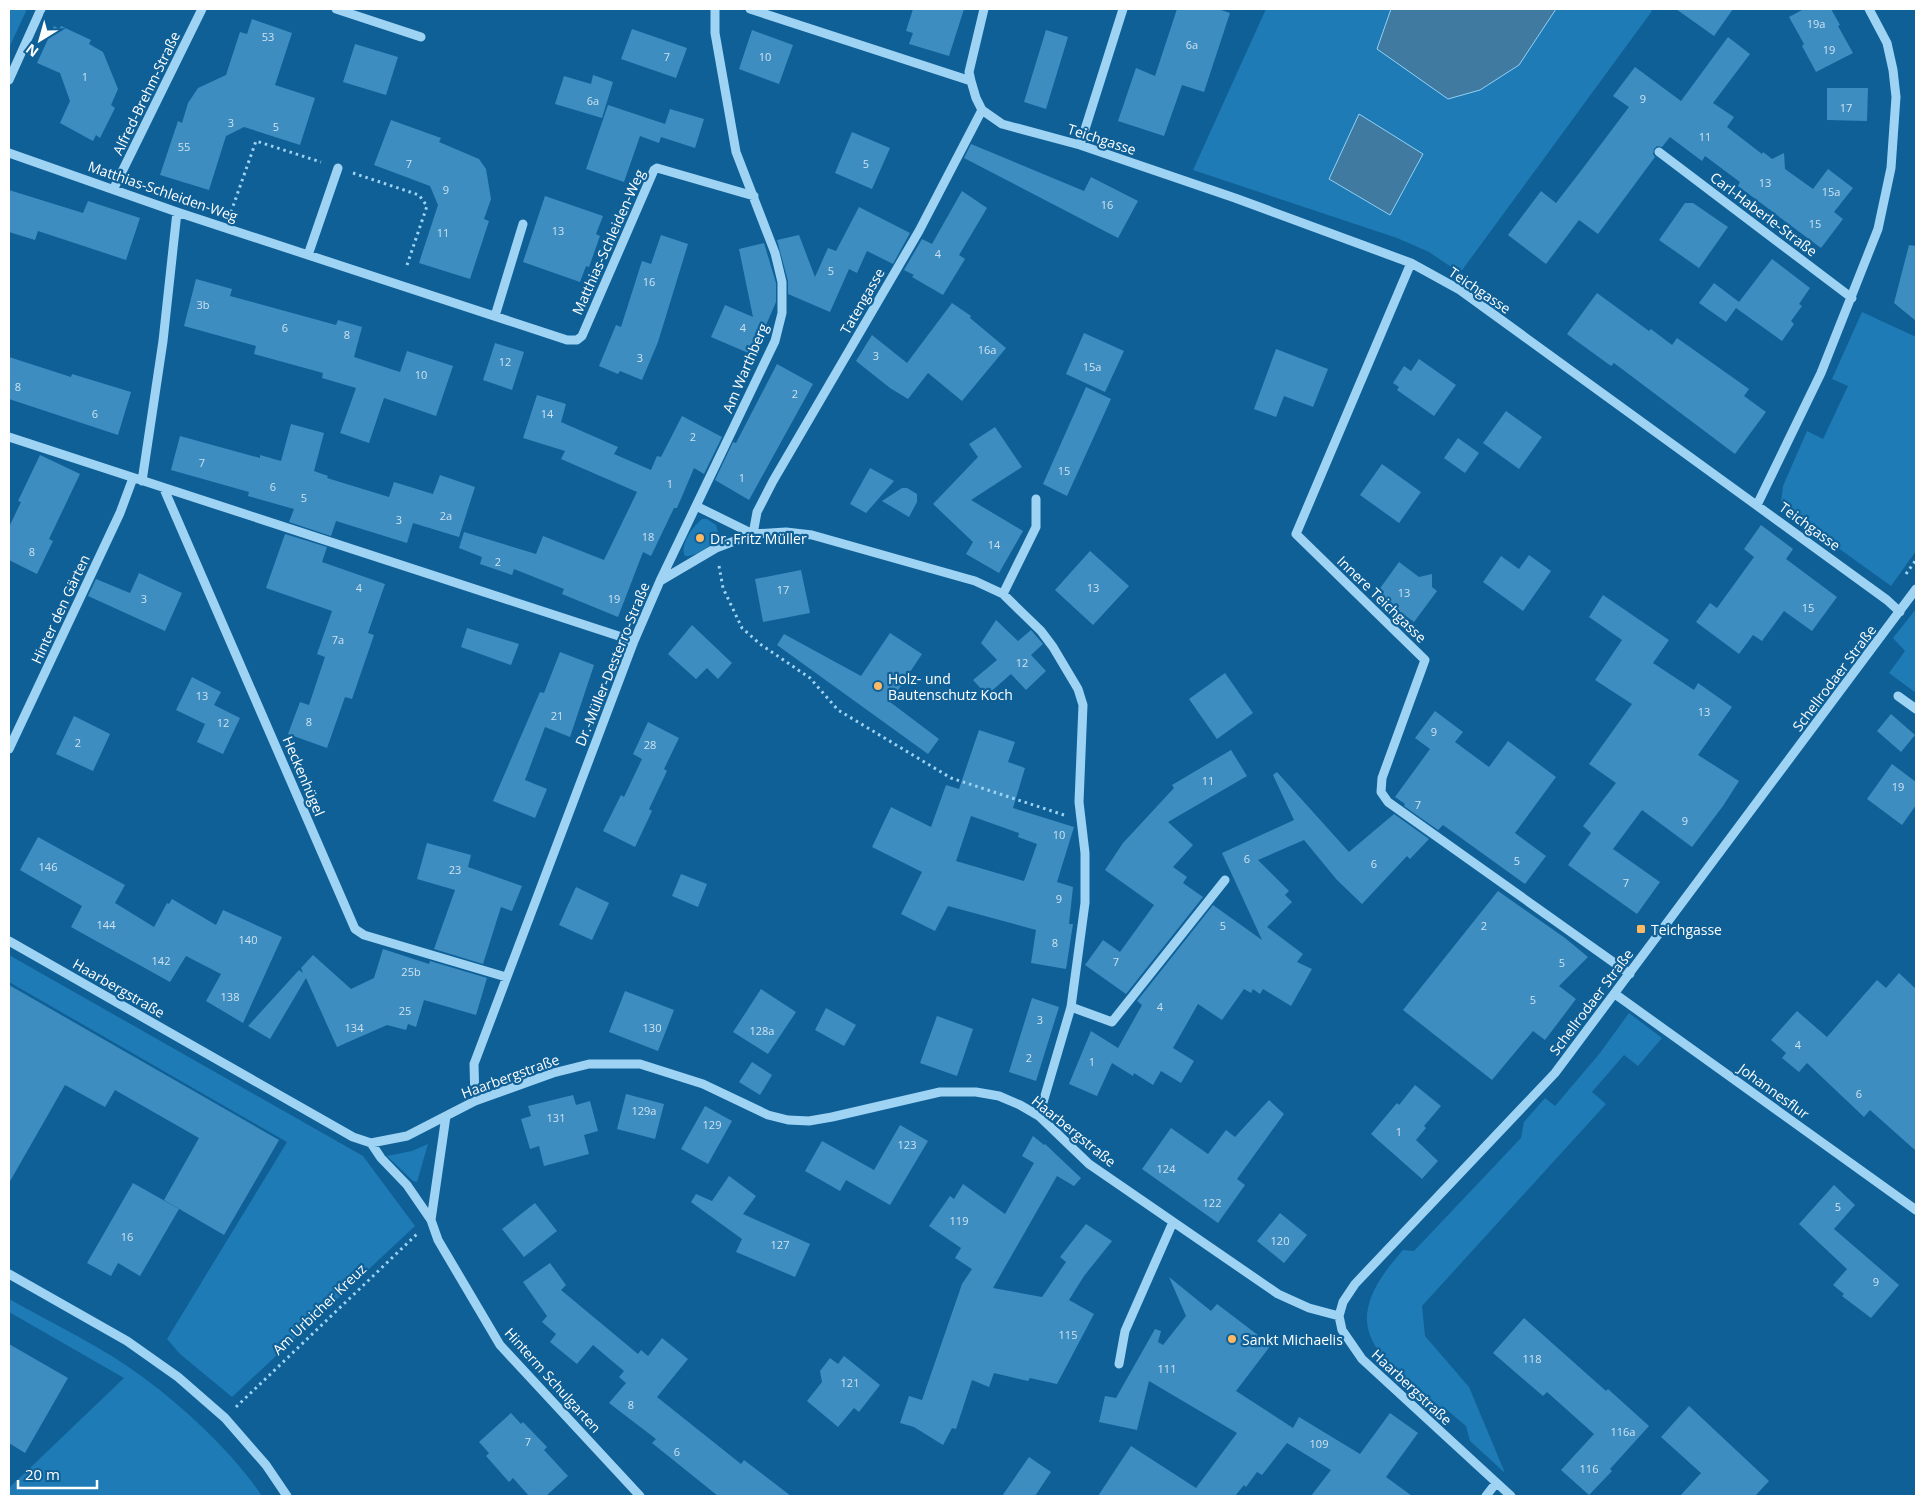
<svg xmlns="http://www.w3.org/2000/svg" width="1925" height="1505" font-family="'Open Sans',sans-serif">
	<rect width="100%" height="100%" fill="#0f6097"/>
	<path fill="#1e7bb5" d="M9,9H27L9,48Z
		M1266,9H1391L1378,49L1551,17L1556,9H1649L1652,11L1460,273L1429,252L1397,238L1193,170Z
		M1862,312L1916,337V551L1891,586L1791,514L1781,502L1783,486L1807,431L1823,439L1848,386L1832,379Z
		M702,519H707L716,525C717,529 719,533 717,537C713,546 695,557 685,556C679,546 693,526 702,519Z
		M1916,609V693L1889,673L1905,651L1893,638Z
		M9,955L363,1156L415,1226L232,1397L180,1354L167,1339L287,1142L9,982Z
		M1629,1013L1662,1038L1638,1066L1624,1055L1592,1092L1606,1104L1422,1306L1425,1336L1469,1387L1505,1473L1470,1441L1466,1426L1447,1410H1437C1376,1352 1333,1328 1403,1250L1414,1251L1521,1138L1524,1122L1545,1098L1555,1106L1600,1053Z
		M428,1144L417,1182L413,1181L387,1156L412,1151Z
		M9,1299C53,1324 103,1347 144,1378C187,1410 232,1452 262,1496H9V1488L124,1378L9,1312Z"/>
	<path fill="#407aa1" stroke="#91d1f8" d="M1391,9H1556L1519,65L1480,90L1448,99L1377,49Z
		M1359,114L1423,154L1390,215L1329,179Z"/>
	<path fill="#3d8dc1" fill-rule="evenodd" d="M913,9H964L949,56L909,44L913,33L906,31Z
		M1177,9H1218L1230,13L1204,92L1182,85L1164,136L1118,121L1136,68L1155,76Z
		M1676,9H1733L1714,36Z
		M1804,9H1831L1840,25L1838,26L1853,53L1816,72L1802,46L1804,44L1789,17Z
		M252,19L292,33L275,85L315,98L300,145L244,127L226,136L209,190L160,175L178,121L182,123L188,103L198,88L226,75L240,32L247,34Z
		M54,26L59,29L61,26L91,40L89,44L103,52L118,89L111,105L115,108L100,138L96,135L93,141L60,123L70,101L60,73L37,63Z
		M632,29L687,48L676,78L621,59Z
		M752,30L793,45L779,84L739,69Z
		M1046,30L1068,37L1046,109L1024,102Z
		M1728,37L1750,54L1713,103L1734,117L1727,127L1762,154L1763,152L1772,159L1784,153L1785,169L1813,189L1828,169L1853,188L1834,212L1843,219L1821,248L1738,186L1740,182L1705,156L1702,161L1670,137L1662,147L1657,146L1654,149L1653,154L1655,157L1598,234L1579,220L1546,264L1508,235L1541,191L1556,203L1580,172L1629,107L1613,96L1635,67L1681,101Z
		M355,44L398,57L386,95L343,82Z
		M593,75L613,82L602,118L555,104L564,76L591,84Z
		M1827,88H1868L1867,121L1827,120Z
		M608,105L665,124L670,109L704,119L695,148L661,137L659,143L640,136L624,182L586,169Z
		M391,120L441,138L439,142L479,159L486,169L491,199L484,219L489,221L470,279L419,263L438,205L430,186L374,165Z
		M852,132L890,148L872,189L835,173Z
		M971,144L1084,191L1091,177L1138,201L1118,238L964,158Z
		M9,190L83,213L88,201L140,218L126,260L38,231L35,240L9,232Z
		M962,191L987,208L959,255L965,259L943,295L912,277L914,275L904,270L922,239L932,244Z
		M545,196L603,216L596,234L600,236L589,267L586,266L580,282L523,262Z
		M1685,203H1693L1728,227L1699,268L1659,240Z
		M859,207L910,233L893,264L867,251L857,273L849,269L830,312L788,294V281L777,240L799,235L815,277L828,248L836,251Z
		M661,235L688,244L658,342L642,380L620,371L618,374L599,366L616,325L621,327L642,261L651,264Z
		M764,243L776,283V302L753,355L711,337L725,305L753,317L739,249Z
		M1909,245L1916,246V321L1894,303Z
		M1772,259L1810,288L1799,304L1802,306L1791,321L1794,324L1782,341L1736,308L1726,322L1699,303L1714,283L1739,302Z
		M196,279L232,289L230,296L336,325L338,320L362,327L354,357L400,372L407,351L453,366L436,416L384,398L369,443L340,433L356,388L322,378L323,373L254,354L256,346L184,326Z
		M1597,293L1649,331L1651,329L1672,345L1677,338L1749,389L1744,396L1766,412L1735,454L1614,363L1611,366L1567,334Z
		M952,303L971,316L970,318L1006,348L962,401L928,373L908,399L890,388L856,361L872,335L907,363Z
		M1084,333L1124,351L1105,392L1066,374Z
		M495,343L524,352L512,390L483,380Z
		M1276,349L1328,369L1313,407L1284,396L1276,417L1254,409Z
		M9,357L71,377L72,374L131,392L118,435L9,399Z
		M1419,359L1456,385L1434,416L1397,390L1399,387L1393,383L1404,366L1411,371Z
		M777,364L813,384L749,500L715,480L733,442L736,443Z
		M1086,387L1111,399L1067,496L1043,484Z
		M537,395L566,404L561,422L618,447L614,454L651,470L657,456L661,457L682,416L722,437L704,474L694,468L677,508H674L651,556L643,552L618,617L562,594L564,589L514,569L512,575L480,564L482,557L459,548L464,532L536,554L543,536L604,560L637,492L561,459L565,451L523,438Z
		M1506,411L1542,437L1519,469L1483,443Z
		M291,424L324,433L314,471L328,476L327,478L389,497L394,482L433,494L440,475L475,487L459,537L413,523L407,543L336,521L331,536L289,522L294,509L248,496L249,492L171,470L180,436L260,458V455L281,461Z
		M995,427L1022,467L971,500L1023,531L999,573L966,554L973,542L933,504L978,457L969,444Z
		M1458,438L1479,453L1465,473L1444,458Z
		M40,455L80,474L49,539L53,541L37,574L9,560V527L21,502L18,501Z
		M1382,464L1421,492L1399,523L1360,495Z
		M870,468L894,481L866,513L850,504Z
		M902,488H907L917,494V502L909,517L882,501Z
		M1761,525L1793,549L1786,559L1837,597L1812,631L1784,611L1762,641L1753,635L1739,654L1696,622L1710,603L1717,608L1754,557L1744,549Z
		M285,534L327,547L322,562L385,584L368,633L374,635L352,699L345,697L327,748L288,734L300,702L309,705L325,657L317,654L332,611L266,588Z
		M1090,551L1129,586L1093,625L1055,590Z
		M1529,555L1551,571L1523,611L1483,582L1501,556L1519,569Z
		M1399,562L1419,577L1432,574V587L1437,591L1414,622L1376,594Z
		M801,570L810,613L763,622L755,579Z
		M139,573L182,593L165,631L88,596L96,579L130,593Z
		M1603,595L1669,640L1653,663L1694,690L1698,683L1732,707L1698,755L1739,781L1723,806L1692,847L1642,810L1613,849L1660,882L1637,914L1568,865L1591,833L1583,826L1616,783L1589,764L1632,704L1595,680L1622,640L1589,617Z
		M996,620L1018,641L1031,630L1043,644L1031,655L1046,671L1026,690L1011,674L987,695L973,680L997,660L981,643Z
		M692,625L732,663L718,679L707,668L696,679L668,654Z
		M467,628L519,644L511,665L461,647Z
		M890,633L922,654L890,702L939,739L928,754L777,645L784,634L861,676Z
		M560,652L594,665L570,737L545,727L525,780L547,789L535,818L493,801L540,692L544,693Z
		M1225,673L1253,713L1217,739L1189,699Z
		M192,677L221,692L214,705L240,718L223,754L197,742L205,724L176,710Z
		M1435,711L1463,732L1455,742L1489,767L1508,741L1556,777L1515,833L1546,856L1525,884L1443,825L1438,830L1404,806L1405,804L1395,797L1430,749L1415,738Z
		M1891,714L1915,735L1901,752L1877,731Z
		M74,716L110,734L93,771L56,754Z
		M648,722L679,738L664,769L667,771L649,809L652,811L635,847L603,831L621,795L624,797L642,759L633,754Z
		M979,730L1015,742L1008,762L1025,768L1013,808L1074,827L1057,882L1073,887L1069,924H1073L1066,969L1031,963L1036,930L948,906L935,931L901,914L922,872L872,847L891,807L931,827L946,785L959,789ZM971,816L1019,833L1018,837L1037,844L1024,881L956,861Z
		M1231,750L1247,776L1168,822L1193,845L1173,867L1187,877L1183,883L1203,897L1126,994L1085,965L1103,940L1120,952L1154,905L1105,870L1123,843L1174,788L1172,785Z
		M1892,764L1916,782V805L1902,825L1867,799Z
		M1277,772L1349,852L1394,814L1429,839L1410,859L1407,856L1362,904L1337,880L1304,840L1258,860L1289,891L1285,895L1292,902L1267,927L1303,954L1297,962L1312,969L1291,1006L1263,989L1260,994L1253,989L1251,993L1244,989L1222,1020L1198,1004L1173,1048L1194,1061L1181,1083L1161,1071L1153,1085L1134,1073L1133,1076L1112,1063L1097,1096L1069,1084L1091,1031L1118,1048L1142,1005L1137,1001L1213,905L1262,940L1222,853L1294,820L1273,775Z
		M38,837L125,885L115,903L154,927L167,903L169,904L172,899L216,925L223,910L282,937L243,1023L206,1001L221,974L186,956L170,982L71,927L82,906L20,870Z
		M427,843L471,855L468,867L522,886L512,911L501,907L483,964L434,949L455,890L417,879Z
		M681,874L707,884L698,907L672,896Z
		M576,887L609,903L592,940L559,925Z
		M1498,891L1565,938L1588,957L1559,986L1576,999L1545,1040L1533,1031L1492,1080L1403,1010Z
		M383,949L429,964L430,961L487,978L476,1015L424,1000L416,1027L408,1024L406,1030L387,1025L337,1047L306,978L270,1039L248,1026L299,970L303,973L301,968L313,955L351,989L374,978Z
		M1899,973L1916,989V1151L1870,1110L1864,1117L1807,1063L1799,1072L1782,1058L1786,1053L1771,1040L1797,1011L1827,1037L1877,980L1886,988Z
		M9,985L279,1140L224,1235L164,1200L199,1138L115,1090L105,1107L65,1085L9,1183Z
		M761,989L796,1012L768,1054L733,1032Z
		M625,991L674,1010L658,1051L609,1032Z
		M1032,998L1059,1007L1036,1081L1009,1072Z
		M826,1008L856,1025L844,1046L815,1030Z
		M937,1016L973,1029L957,1076L920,1063Z
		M752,1062L772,1075L760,1095L739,1082Z
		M1415,1085L1441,1106L1424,1126L1426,1128L1416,1140L1438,1161L1422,1179L1371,1134L1397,1103L1399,1105Z
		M626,1094L664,1104L655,1139L617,1129Z
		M573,1095L576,1105L590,1101L598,1131L584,1135L589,1154L544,1166L539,1146L530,1149L521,1119L531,1116L528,1106Z
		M1269,1100L1284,1114L1237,1179L1245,1185L1218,1223L1142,1169L1171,1128L1208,1154L1226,1130L1235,1137Z
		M705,1106L732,1121L708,1164L681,1149Z
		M900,1125L928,1141L890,1205L846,1180L840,1191L805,1171L822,1141L874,1170Z
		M1033,1136L1044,1145L1045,1144L1081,1178L1074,1186L1057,1176L993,1288L1042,1297L1066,1262L1060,1257L1086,1224L1112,1241L1084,1276L1069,1300L1094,1314L1057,1384L1030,1378L1028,1381L994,1373L989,1387L972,1380L956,1429L952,1428L943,1445L914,1427L900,1423L909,1396L922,1400L962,1284L972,1269L955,1258L961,1248L929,1226L950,1196L954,1199L963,1184L1005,1214L1034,1163L1022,1156Z
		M729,1176L756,1196L743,1214L810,1244L795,1277L736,1252L742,1239L691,1202L696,1194L712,1201Z
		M133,1183L179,1209L140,1276L118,1263L111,1276L87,1263Z
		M1834,1185L1855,1205L1834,1229L1899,1285L1871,1318L1842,1296L1844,1294L1833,1285L1847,1269L1799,1224Z
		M535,1203L557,1231L524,1257L502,1229Z
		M1280,1213L1307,1235L1284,1263L1257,1241Z
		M550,1263L566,1285L561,1290L638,1354L641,1350L648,1356L662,1338L688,1359L657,1397L741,1464L744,1460L791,1496H718L652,1443L656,1439L609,1403L626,1383L619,1377L624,1371L593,1345L577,1364L550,1342L556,1334L542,1322L547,1316L523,1282Z
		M1169,1277L1211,1311L1217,1304L1271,1345L1236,1391L1293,1428L1299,1417L1360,1454L1390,1413L1418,1433L1386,1477L1412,1496H1311L1331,1470L1287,1443L1262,1475L1257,1472L1246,1487L1244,1485L1235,1496H1098L1131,1446L1196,1488L1237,1433L1149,1381L1137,1430L1099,1422L1105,1396L1116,1398L1155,1329L1161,1331L1158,1342L1163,1345L1186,1316Z
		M1524,1318L1606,1391L1608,1389L1649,1426L1610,1469L1612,1471L1589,1495L1561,1470L1594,1434L1547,1392L1543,1396L1493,1353Z
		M9,1344L68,1378L25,1453L9,1443Z
		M844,1356L880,1385L859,1412L854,1408L838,1427L807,1401L822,1382L820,1371L830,1358L838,1364Z
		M1689,1406L1769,1481L1755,1496H1680L1701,1473L1661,1437Z
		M511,1413L521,1424L523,1422L547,1447L544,1450L568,1476L546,1496H529L513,1478L509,1482L486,1456L489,1453L479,1442Z
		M1029,1457L1051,1472L1035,1496H1002Z"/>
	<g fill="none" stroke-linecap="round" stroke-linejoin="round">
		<path stroke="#9fd3f4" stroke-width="3" stroke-dasharray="2.5 4" stroke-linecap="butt" d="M353,173L419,195L427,206L406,268
			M231,212L256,141L321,162
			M719,566L723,588L742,628L760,644L810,678L838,710L951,778L1064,815
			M1906,574L1916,560
			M236,1407L418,1233"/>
		<path stroke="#9fd3f4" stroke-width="9" d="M336,9L421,37
			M9,80L41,9
			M971,81L969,72L984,9
			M982,110L1002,124L1080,145L1235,198L1365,246L1411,263L1460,290L1887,600L1900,612
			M1080,145L1123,9
			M1659,152L1852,298
			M9,153L177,212L567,340H577L582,336L654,170L657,168L754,196
			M114,188L202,9
			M308,255L338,168
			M1411,263L1296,534L1425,660L1382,778L1381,792L1388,802L1630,974
			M495,316L523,224
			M9,437L634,641
			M142,481L163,341L177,212
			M164,489L355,929L364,935L506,977
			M1757,505L1821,373L1878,229L1891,168L1896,97L1893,70L1887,43L1869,9
			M696,506L753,534L757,512L773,481L919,231L982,110L976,98L971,81L750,9
			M660,581L775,341L782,313V282L775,253L736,152L715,33V9
			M1003,594L1036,527V499
			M1898,696L1916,709
			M9,749L120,513L133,478
			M9,941L353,1137L371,1143L407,1136L475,1101L553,1073L589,1064H640L703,1084L768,1115L788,1120L809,1121L832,1117L940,1092H976L999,1096L1020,1105L1039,1116L1089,1164L1278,1294L1309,1308L1339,1316
			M1615,994L1916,1210
			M1071,1007L1112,1022L1225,880
			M475,1101L474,1064L634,641L660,581L716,548L753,534L786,532L812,535L975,581L1003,594L1041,631L1053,647L1078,689L1083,705L1079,802L1085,853V903L1071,1007L1039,1116
			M446,1116L431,1220L438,1240L500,1345L640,1496
			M371,1143L381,1158L407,1185L431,1220
			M9,1274L127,1341L178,1377L225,1418L266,1465L287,1496
			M1119,1364L1125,1331L1173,1222
			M1486,1496L1496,1483
			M1511,1496L1362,1359L1342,1330L1339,1316L1343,1302L1355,1284L1555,1073L1916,589"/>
	</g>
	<g fill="#ffb962" stroke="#0f6097" stroke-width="2">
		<circle cx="700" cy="538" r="5"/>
		<circle cx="878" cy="686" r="5"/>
		<rect x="1636" y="924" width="10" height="10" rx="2.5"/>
		<circle cx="1232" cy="1339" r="5"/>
	</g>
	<g text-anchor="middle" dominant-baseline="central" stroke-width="4.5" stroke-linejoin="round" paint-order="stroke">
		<g font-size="11" fill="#cee2f0">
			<text x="1816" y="23">19a</text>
			<text x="268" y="36">53</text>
			<text x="1192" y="44">6a</text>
			<text x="1829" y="49">19</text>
			<text x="667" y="56">7</text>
			<text x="765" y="56">10</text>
			<text x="85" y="76">1</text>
			<text x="1643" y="98">9</text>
			<text x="593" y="100">6a</text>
			<text x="1846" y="107">17</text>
			<text x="231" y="122">3</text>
			<text x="276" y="126">5</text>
			<text x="1705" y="136">11</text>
			<text x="184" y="146">55</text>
			<text x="409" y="163">7</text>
			<text x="866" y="163">5</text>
			<text x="1765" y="182">13</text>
			<text x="446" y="189">9</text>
			<text x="1831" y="191">15a</text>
			<text x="1107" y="204">16</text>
			<text x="1815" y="223">15</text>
			<text x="558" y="230">13</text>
			<text x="443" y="232">11</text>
			<text x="938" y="253">4</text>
			<text x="831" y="270">5</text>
			<text x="649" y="281">16</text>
			<text x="203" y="304">3b</text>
			<text x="285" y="327">6</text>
			<text x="743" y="327">4</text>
			<text x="347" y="334">8</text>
			<text x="987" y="349">16a</text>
			<text x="876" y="355">3</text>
			<text x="640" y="357">3</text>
			<text x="505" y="361">12</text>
			<text x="1092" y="366">15a</text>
			<text x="421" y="374">10</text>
			<text x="18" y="386">8</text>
			<text x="795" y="393">2</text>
			<text x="95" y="413">6</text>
			<text x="547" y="413">14</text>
			<text x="693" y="436">2</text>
			<text x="202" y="462">7</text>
			<text x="1064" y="470">15</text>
			<text x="742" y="477">1</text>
			<text x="670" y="483">1</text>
			<text x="273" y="486">6</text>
			<text x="304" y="497">5</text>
			<text x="446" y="515">2a</text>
			<text x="399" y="519">3</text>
			<text x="648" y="536">18</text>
			<text x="994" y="544">14</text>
			<text x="32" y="551">8</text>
			<text x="498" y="561">2</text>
			<text x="359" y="587">4</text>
			<text x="1093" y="587">13</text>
			<text x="783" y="589">17</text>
			<text x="1404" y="592">13</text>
			<text x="144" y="598">3</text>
			<text x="614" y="598">19</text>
			<text x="1808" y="607">15</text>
			<text x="338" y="639">7a</text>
			<text x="1022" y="662">12</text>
			<text x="202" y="695">13</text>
			<text x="1704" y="711">13</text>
			<text x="557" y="715">21</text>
			<text x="309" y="721">8</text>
			<text x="223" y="722">12</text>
			<text x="1434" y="731">9</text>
			<text x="78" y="742">2</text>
			<text x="650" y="744">28</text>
			<text x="1208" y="780">11</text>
			<text x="1898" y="786">19</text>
			<text x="1418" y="804">7</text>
			<text x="1685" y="820">9</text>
			<text x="1059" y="834">10</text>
			<text x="1247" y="858">6</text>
			<text x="1517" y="860">5</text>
			<text x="1374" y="863">6</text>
			<text x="48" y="866">146</text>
			<text x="455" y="869">23</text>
			<text x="1626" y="882">7</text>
			<text x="1059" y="898">9</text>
			<text x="106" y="924">144</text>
			<text x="1223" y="925">5</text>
			<text x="1484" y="925">2</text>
			<text x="248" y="939">140</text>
			<text x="1055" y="942">8</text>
			<text x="161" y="960">142</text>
			<text x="1116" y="961">7</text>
			<text x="1562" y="962">5</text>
			<text x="411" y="971">25b</text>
			<text x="230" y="996">138</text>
			<text x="1533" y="999">5</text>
			<text x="1160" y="1006">4</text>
			<text x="405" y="1010">25</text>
			<text x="1040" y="1019">3</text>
			<text x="354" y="1027">134</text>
			<text x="652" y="1027">130</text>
			<text x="762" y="1030">128a</text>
			<text x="1798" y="1044">4</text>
			<text x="1029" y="1057">2</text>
			<text x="1092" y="1061">1</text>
			<text x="1859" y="1093">6</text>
			<text x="644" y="1110">129a</text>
			<text x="556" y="1117">131</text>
			<text x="712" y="1124">129</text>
			<text x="1399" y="1131">1</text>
			<text x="907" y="1144">123</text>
			<text x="1166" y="1168">124</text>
			<text x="1212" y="1202">122</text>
			<text x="1838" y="1206">5</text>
			<text x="959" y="1220">119</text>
			<text x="127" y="1236">16</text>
			<text x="1280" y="1240">120</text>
			<text x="780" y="1244">127</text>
			<text x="1876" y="1281">9</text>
			<text x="1068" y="1334">115</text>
			<text x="1532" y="1358">118</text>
			<text x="1167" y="1368">111</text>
			<text x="850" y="1382">121</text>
			<text x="631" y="1404">8</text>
			<text x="1623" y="1431">116a</text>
			<text x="528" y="1441">7</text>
			<text x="1319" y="1443">109</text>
			<text x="677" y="1451">6</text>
			<text x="1589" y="1468">116</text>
		</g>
		<g font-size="14" fill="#fff" stroke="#0f6097">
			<text transform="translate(146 93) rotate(-64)">Alfred-Brehm-Straße</text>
			<text transform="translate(1102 139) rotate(18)">Teichgasse</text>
			<text transform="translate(163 191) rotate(19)">Matthias-Schleiden-Weg</text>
			<text transform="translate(1764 214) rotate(37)">Carl-Haberle-Straße</text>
			<text transform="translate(608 242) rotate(-66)">Matthias-Schleiden-Weg</text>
			<text transform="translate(1480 290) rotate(34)">Teichgasse</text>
			<text transform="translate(862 301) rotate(-60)">Tatengasse</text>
			<text transform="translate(745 368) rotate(-67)">Am Warthberg</text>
			<text transform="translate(1810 526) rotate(36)">Teichgasse</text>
			<text transform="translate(1382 599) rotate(44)">Innere Teichgasse</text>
			<text transform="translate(60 609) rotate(-65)">Hinter den Gärten</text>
			<text transform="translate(612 664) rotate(-68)">Dr.-Müller-Desterro-Straße</text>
			<text transform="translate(1834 678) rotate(-53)">Schellrodaer Straße</text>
			<text transform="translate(304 776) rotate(67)">Heckenhügel</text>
			<text transform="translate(119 988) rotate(30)">Haarbergstraße</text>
			<text transform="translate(1591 1002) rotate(-53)">Schellrodaer Straße</text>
			<text transform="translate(510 1076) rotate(-20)">Haarbergstraße</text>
			<text transform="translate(1774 1091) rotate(36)">Johannesflur</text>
			<text transform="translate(1074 1131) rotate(39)">Haarbergstraße</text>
			<text transform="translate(319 1309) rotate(-44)">Am Urbicher Kreuz</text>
			<text transform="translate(553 1380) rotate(48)">Hinterm Schulgarten</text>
			<text transform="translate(1412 1387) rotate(43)">Haarbergstraße</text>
		</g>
		<g font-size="14" fill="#fff" stroke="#0f6097" text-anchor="start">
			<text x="710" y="538">Dr. Fritz Müller</text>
			<text x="888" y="678">Holz- und<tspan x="888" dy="16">Bautenschutz Koch</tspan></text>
			<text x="1651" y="929">Teichgasse</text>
			<text x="1242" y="1339">Sankt Michaelis</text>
		</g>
	</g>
	<rect width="1925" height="1505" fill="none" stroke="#ffffff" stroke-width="20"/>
	<g transform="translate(40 40) rotate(217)" stroke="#0f6097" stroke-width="4" paint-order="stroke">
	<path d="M0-4L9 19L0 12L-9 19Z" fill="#ffffff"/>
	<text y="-8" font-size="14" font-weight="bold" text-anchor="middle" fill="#ffffff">N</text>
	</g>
	<path d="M18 1480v8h79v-8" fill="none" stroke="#ffffff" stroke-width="2.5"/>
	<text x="25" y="1480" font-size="15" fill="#ffffff" stroke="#0f6097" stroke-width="4" paint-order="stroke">20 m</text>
</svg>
